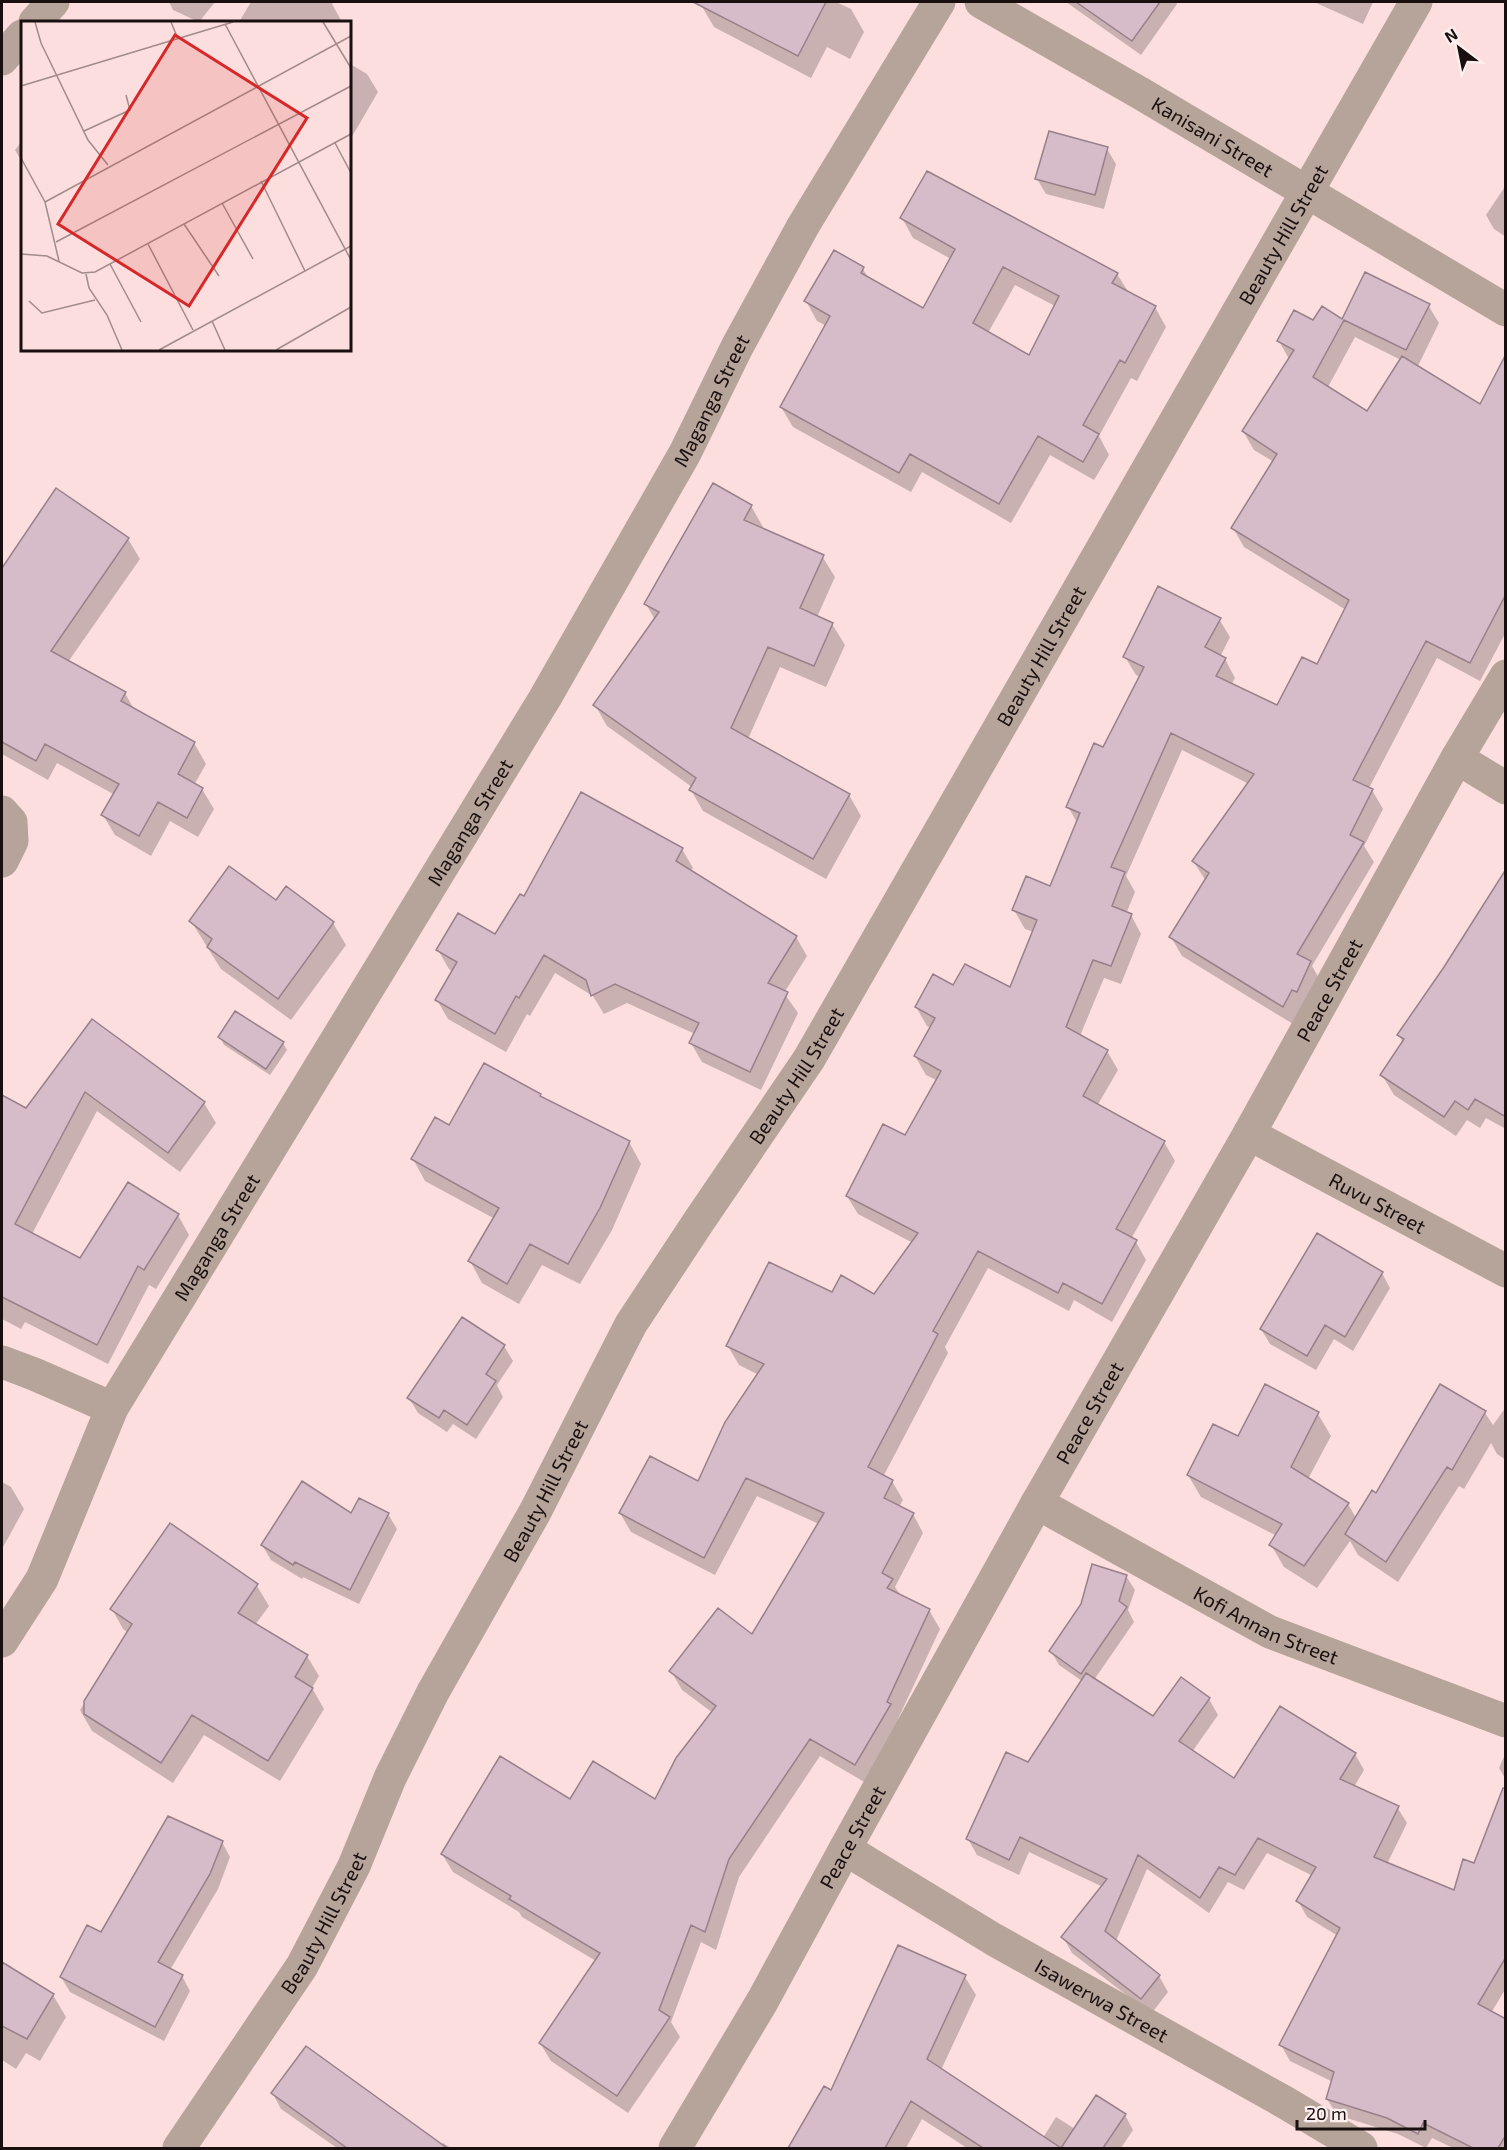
<svg xmlns="http://www.w3.org/2000/svg" width="1507" height="2150" font-family="'Exo 2',sans-serif">
	<rect width="100%" height="100%" fill="#fbdedd"/>
	<path fill="#0003" fill-rule="evenodd" d="M169,2H215L199,22L173,10Z
		M251,2H334L332,4L342,22H239Z
		M702,2H836L851,9L864,32L850,59L827,47L811,78L714,27L701,5Z
		M1066,2H1176L1177,4L1141,55Z
		M1314,2H1373L1363,24Z
		M350,64L367,74L378,92L350,140Z
		M22,141V162L15,150Z
		M1107,149L1116,164L1104,209L1046,194L1037,179Z
		M1506,185V237L1494,229L1486,215Z
		M902,218L1117,274L1129,293L1155,307L1166,327L1137,381L1131,378L1099,436L1109,455L1094,480L1050,455L1011,523L922,472L911,492L793,427L781,407L826,326L817,321L806,301L863,269L869,279L923,310L951,259L913,238ZM1015,285L1055,306L1030,357L988,333Z
		M1366,274L1428,305L1439,323L1417,368L1355,337L1328,387L1506,498V632L1480,681L1437,658L1369,788L1372,790L1383,809L1364,846L1374,862L1312,966L1320,980L1293,1024L1182,956L1171,937L1206,881L1193,861L1249,784L1182,750L1126,876L1135,892L1126,914L1131,915L1141,934L1121,984L1104,978L1080,1036L1107,1051L1118,1070L1097,1106L1164,1142L1175,1161L1131,1239L1136,1242L1146,1260L1112,1322L1074,1300L1069,1311L988,1268L945,1347L948,1353L883,1477L892,1481L903,1500L899,1507L913,1514L923,1533L895,1587L901,1596L929,1610L940,1629L898,1719L900,1724L866,1783L820,1756L739,1877L716,1950L701,1942L671,2022L680,2037L628,2113L551,2061L540,2043L596,1961L522,1917L519,1912L453,1872L442,1854L571,1801H656L713,1713L682,1690L671,1671L753,1637L819,1524L757,1496L715,1575L631,1532L620,1513L699,1483L759,1375L739,1365L728,1346L832,1294L875,1296L913,1243L858,1214L847,1196L906,1137L938,1081L926,1075L915,1056L931,1028L927,1026L916,1007L954,987L1010,990L1034,932L1025,929L1014,910L1051,888L1078,824L1068,807L1104,749L1140,677L1136,675L1125,657L1219,619L1230,637L1220,657L1225,659L1235,678L1231,685L1278,707L1317,666L1346,610L1244,547L1233,528L1274,462L1254,450L1243,431L1289,359L1279,341L1314,322L1343,321Z
		M57,490L128,539L140,559L68,662L125,693L135,711L194,743L206,764L194,785L202,789L214,809L198,837L170,821L151,856L115,835L103,815L115,795L57,763L48,780L2,754V570Z
		M751,506L763,527L762,530L822,556L835,577L817,617L832,624L845,645L826,687L780,667L748,739L849,795L861,816L826,879L703,811L691,790L692,787L607,726L595,705L655,620L646,604Z
		M682,849L693,868L690,872L796,937L807,956L784,993L798,1013L761,1090L702,1062L691,1043L695,1034L627,1003L604,1014L593,996L555,973L530,1016L527,1014L506,1052L448,1019L437,1000L453,972L449,969L438,950L495,936L525,898Z
		M286,888L333,923L346,945L291,1020L221,969L191,921L277,902Z
		M1506,889V1129L1486,1118L1480,1128L1467,1120L1456,1136L1394,1095L1382,1075L1403,1043L1399,1035Z
		M92,1021L204,1103L216,1123L180,1172L97,1111L32,1234L81,1260L178,1215L189,1235L156,1289L149,1285L108,1364L25,1322L21,1329L2,1319V1096L27,1110Z
		M220,1037L283,1043L287,1050L270,1075L224,1045Z
		M540,1095L542,1099L629,1142L641,1164L612,1230L580,1284L542,1265L519,1304L482,1283L470,1261L495,1219L425,1181L413,1159L449,1127Z
		M1382,1273L1390,1288L1353,1351L1334,1339L1316,1370L1270,1344L1261,1329Z
		M504,1346L513,1361L497,1385L503,1397L476,1439L453,1424L447,1432L418,1413L409,1398Z
		M1266,1386L1318,1414L1331,1436L1308,1479L1348,1504L1356,1518L1377,1495L1440,1386L1485,1413L1493,1425L1506,1407V1460L1497,1454L1491,1443L1464,1489L1459,1486L1398,1582L1358,1555L1350,1541L1317,1588L1284,1567L1271,1545L1277,1536L1201,1497L1188,1475L1238,1438Z
		M2,1482L11,1487L24,1509L2,1549Z
		M360,1500L388,1514L397,1529L359,1604L303,1577L302,1579L271,1560L262,1545L352,1515Z
		M1126,1576L1135,1590L1128,1610L1134,1622L1094,1680L1153,1718L1209,1699L1218,1715L1192,1752L1234,1780L1355,1754L1364,1770L1354,1787L1397,1807L1407,1823L1387,1864L1455,1892L1475,1864L1506,1787V1988L1491,2013L1506,2020V2148H1453L1432,2138L1426,2148L1398,2134L1337,2115L1327,2099L1333,2082L1290,2061L1281,2045L1338,1936L1307,1917L1298,1901L1313,1876L1267,1853L1244,1890L1228,1882L1209,1913L1147,1869L1116,1941L1159,1976L1168,1992L1151,2014L1072,1953L1063,1937L1103,1887L1029,1852L1019,1875L977,1855L968,1839L1029,1763L1082,1681L1059,1665L1051,1651Z
		M257,1586L269,1606L255,1625L307,1656L319,1676L312,1688L324,1709L280,1781L204,1735L173,1783L92,1731L80,1710L128,1633L123,1629L112,1609Z
		M1506,1752V1780L1499,1768Z
		M222,1842L230,1857L218,1889L170,1970L182,1976L190,1991L164,2041L70,1992L61,1977L101,1934Z
		M2,1964L53,1995L66,2017L40,2061L26,2053L16,2069L2,2060Z
		M965,1977L976,1995L941,2070L1041,2141L1056,2117L1075,2129L1125,2115L1133,2130L1121,2148H967L922,2119L906,2148H790L824,2088L832,2092Z
		M273,2094L441,2146L443,2143L451,2148H337L281,2109Z"/>
	<path fill="#d6bcc8" stroke="#98808b" stroke-width="1.5" fill-rule="evenodd" d="M693,2H826L798,56Z
		M1076,2H1160L1132,41Z
		M1049,131L1108,147L1095,195L1035,179Z
		M927,171L1118,273L1112,283L1156,306L1125,363L1120,360L1083,425L1099,434L1083,462L1038,436L999,504L910,454L899,473L780,407L830,316L804,301L834,250L864,267L861,273L923,308L955,249L900,218ZM1003,267L1059,296L1029,355L973,323Z
		M1365,272L1430,304L1406,350L1344,320L1313,377L1367,411L1402,356L1480,404L1506,354V594L1470,663L1426,641L1353,780L1373,789L1350,835L1364,842L1297,954L1311,961L1297,992L1292,990L1283,1007L1169,937L1209,873L1192,861L1254,774L1171,733L1111,867L1125,872L1112,906L1132,914L1111,966L1093,960L1066,1027L1108,1050L1083,1096L1165,1141L1116,1229L1137,1240L1102,1304L1063,1283L1058,1293L978,1251L933,1331L938,1334L868,1467L893,1480L884,1498L914,1513L882,1573L893,1579L887,1588L930,1609L887,1702L891,1704L855,1765L810,1739L729,1859L705,1932L691,1925L659,2010L670,2017L617,2096L539,2043L600,1953L509,1899L511,1896L441,1854L500,1756L570,1799L593,1761L655,1799L676,1758L716,1706L669,1671L718,1608L752,1634L824,1513L746,1478L704,1558L619,1513L650,1456L698,1481L725,1422L764,1364L726,1346L769,1262L832,1292L841,1275L874,1294L918,1233L846,1196L883,1124L905,1135L941,1071L914,1056L935,1018L915,1007L933,974L953,985L965,964L1010,987L1037,920L1012,910L1026,876L1050,886L1080,813L1066,807L1094,743L1103,747L1144,667L1123,657L1158,586L1221,618L1205,647L1226,658L1216,676L1277,705L1302,657L1317,664L1349,600L1231,528L1277,454L1242,431L1294,350L1277,341L1294,310L1313,320L1322,306L1342,319Z
		M713,483L752,505L744,520L824,555L800,608L833,623L814,666L768,647L731,728L850,794L813,859L689,790L696,778L593,705L659,612L644,604Z
		M56,488L129,538L51,651L126,692L121,701L195,742L178,774L203,788L187,818L158,802L139,836L101,815L119,784L45,744L36,761L2,742V568Z
		M581,792L683,848L676,861L797,936L768,983L788,992L750,1072L689,1043L699,1023L615,984L591,996L586,980L544,955L519,998L516,996L495,1034L435,1000L457,962L436,950L458,913L495,934L520,894L524,896Z
		M229,866L276,900L286,886L334,922L278,999L207,947L212,939L189,921Z
		M1506,869V1117L1475,1099L1468,1110L1455,1101L1444,1117L1380,1075L1404,1039L1397,1035L1444,967Z
		M235,1011L284,1042L266,1069L218,1037Z
		M92,1019L205,1102L168,1153L85,1092L15,1224L80,1258L128,1182L179,1214L144,1270L138,1266L97,1345L2,1297V1095L26,1108Z
		M484,1063L541,1094L540,1096L630,1141L600,1208L568,1264L530,1244L507,1284L468,1261L499,1208L411,1159L435,1117L449,1125Z
		M1317,1233L1383,1272L1345,1337L1325,1325L1307,1356L1260,1329Z
		M462,1317L505,1345L486,1374L496,1381L467,1425L444,1410L439,1418L407,1398Z
		M1265,1384L1319,1412L1291,1467L1349,1503L1304,1566L1269,1545L1282,1524L1187,1475L1213,1424L1238,1436Z
		M1440,1384L1486,1411L1452,1470L1447,1467L1386,1562L1345,1534L1372,1490L1376,1493Z
		M302,1481L351,1513L359,1498L389,1513L350,1590L295,1562L293,1565L261,1545Z
		M170,1523L258,1584L238,1613L308,1655L295,1677L313,1688L268,1761L192,1715L161,1763L84,1714V1701L132,1624L110,1609Z
		M1092,1564L1127,1575L1119,1601L1127,1607L1081,1674L1049,1651L1081,1604Z
		M1086,1673L1153,1716L1181,1677L1210,1698L1179,1741L1234,1778L1280,1706L1356,1753L1340,1779L1399,1806L1374,1857L1454,1890L1463,1859L1474,1863L1503,1788L1506,1789V1957L1478,2004L1506,2019V2135L1498,2148H1473L1423,2123L1418,2134L1387,2118L1326,2099L1334,2072L1279,2045L1340,1928L1296,1901L1316,1867L1258,1838L1235,1875L1219,1867L1200,1898L1138,1855L1105,1931L1160,1975L1141,1999L1061,1937L1107,1879L1020,1837L1009,1860L966,1839L1006,1752L1028,1762Z
		M168,1816L223,1841L210,1874L158,1962L183,1975L155,2027L60,1977L87,1925L101,1932Z
		M898,1945L966,1975L927,2059L1061,2148H983L911,2101L885,2148H788L824,2086L831,2090Z
		M2,1962L54,1994L27,2039L2,2026Z
		M306,2046L447,2148H347L271,2093Z
		M1096,2095L1126,2114L1103,2148H1061Z"/>
	<g fill="none" stroke-linecap="round" stroke-linejoin="round">
		<g stroke="#b6a49a" stroke-width="33">
			<path id="s1" d="M981,2L1140,93L1506,310"/>
			<path d="M35,22L53,2"/>
			<path d="M2,59L22,36"/>
			<path d="M1457,758L1506,788"/>
			<path d="M2,812L11,822L12,841L2,861"/>
			<path id="s2" d="M1249,1134L1506,1271"/>
			<path d="M2,1362L34,1374L112,1408"/>
			<path id="s3" d="M1037,1503L1270,1632L1506,1721"/>
			<path id="s4" d="M2,1641L42,1579L112,1408L545,698L685,453L737,347L803,226L939,2"/>
			<path id="s5" d="M845,1849L993,1939L1286,2103L1361,2148"/>
			<path id="s6" d="M179,2148L302,1966L354,1866L390,1778L433,1692L535,1512L631,1324L699,1221L809,1059L1416,2"/>
		</g>
		<path stroke="#b6a49a" stroke-width="33" id="s7" d="M675,2148L763,2000L845,1849L1037,1503L1249,1134L1457,758L1506,676"/>
	</g>
	<g text-anchor="middle" dominant-baseline="central" stroke-width="4.5" stroke-linejoin="round" paint-order="stroke">
		<g font-size="20" fill="#190f0f" stroke="#fcf0ef">
			<text stroke="none"><textPath href="#s1" startOffset="268">Kanisani Street</textPath></text>
			<text stroke="none"><textPath href="#s6" startOffset="2212">Beauty Hill Street</textPath></text>
			<text stroke="none"><textPath href="#s4" startOffset="1431">Maganga Street</textPath></text>
			<text stroke="none"><textPath href="#s6" startOffset="1726">Beauty Hill Street</textPath></text>
			<text stroke="none"><textPath href="#s4" startOffset="945">Maganga Street</textPath></text>
			<text stroke="none"><textPath href="#s7" startOffset="1330">Peace Street</textPath></text>
			<text stroke="none"><textPath href="#s6" startOffset="1240">Beauty Hill Street</textPath></text>
			<text stroke="none"><textPath href="#s2" startOffset="146">Ruvu Street</textPath></text>
			<text stroke="none"><textPath href="#s4" startOffset="459">Maganga Street</textPath></text>
			<text stroke="none"><textPath href="#s7" startOffset="844">Peace Street</textPath></text>
			<text stroke="none"><textPath href="#s6" startOffset="754">Beauty Hill Street</textPath></text>
			<text stroke="none"><textPath href="#s3" startOffset="260">Kofi Annan Street</textPath></text>
			<text stroke="none"><textPath href="#s7" startOffset="358">Peace Street</textPath></text>
			<text stroke="none"><textPath href="#s6" startOffset="268">Beauty Hill Street</textPath></text>
			<text stroke="none"><textPath href="#s5" startOffset="298">Isawerwa Street</textPath></text>
		</g>
	</g>
	<g transform="translate(21 21)">
		<rect width="330" height="330" fill="#fbdedd"/>
		<path fill="none" stroke="#a18b8b" stroke-width="1.5" d="M14,1L20,22L67,119L87,144M150,1L157,18M302,1L330,47M204,3L330,239M0,65L212,1M63,110L109,89L105,74M314,122L330,152M0,137L24,181L38,240M240,160L284,250M24,181L330,15M201,182L232,238M163,203L198,255M35,221L330,65M127,223L172,309M0,233L26,235L61,252L74,251L330,113M89,243L120,301M65,253L68,267L86,294L101,329M8,280L21,292L74,279M191,300L204,329M138,329L330,225M255,329L330,286"/>
		<path fill="#d62828" fill-opacity="0.15" stroke="#d62828" stroke-width="3" d="M154,14L286,97L168,285L37,203Z"/>
		<rect width="330" height="330" fill="none" stroke="#190f0f" stroke-width="3"/>
	</g>
	<rect width="1507" height="2150" fill="none" stroke="#190f0f" stroke-width="6"/>
	<g transform="translate(1459 48) rotate(328)" stroke="#fcf0ef" stroke-width="4.5" paint-order="stroke">
	<path d="M0-4.5L10 22L0 15L-10 22Z" fill="#190f0f"/>
	<text y="-9" font-size="16" font-weight="bold" text-anchor="middle" fill="#190f0f">N</text>
	</g>
	<path d="M1297 2120v9h128v-9" fill="none" stroke="#190f0f" stroke-width="3"/>
	<text x="1306" y="2120" font-size="18" fill="#190f0f" stroke="#fcf0ef" stroke-width="4.5" paint-order="stroke">20 m</text>
</svg>
